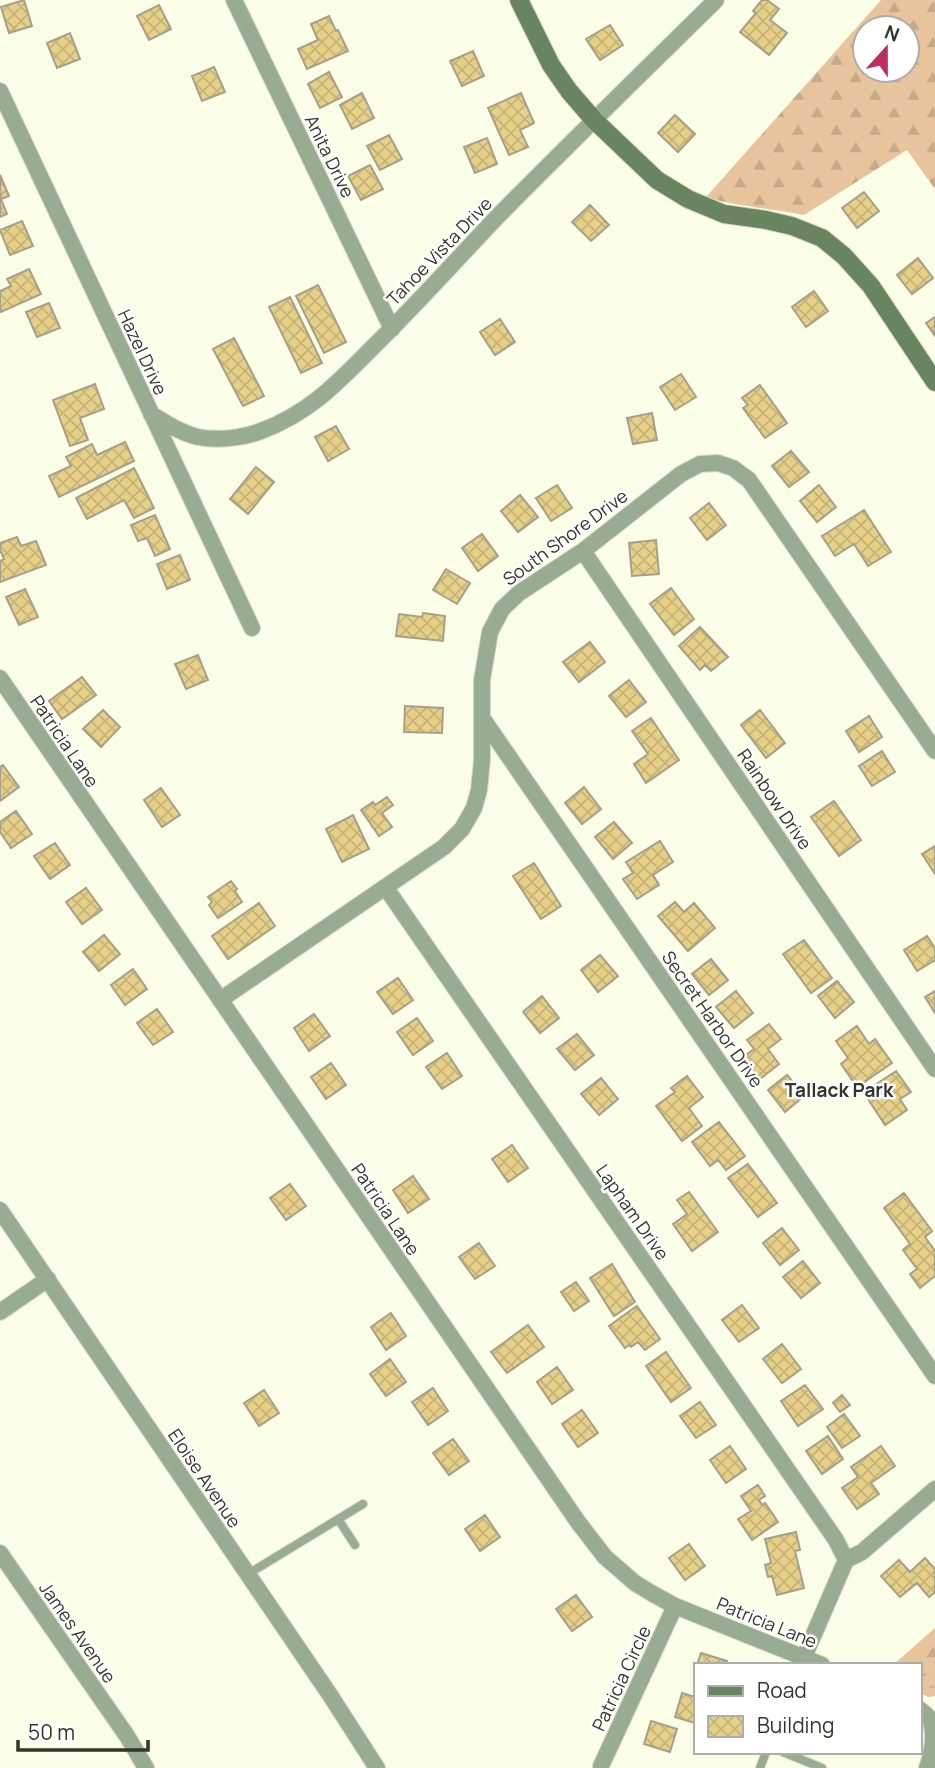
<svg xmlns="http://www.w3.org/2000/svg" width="935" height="1768" font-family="Manrope,sans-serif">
	<defs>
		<pattern id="forest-firs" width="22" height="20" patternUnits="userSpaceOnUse" patternTransform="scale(1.75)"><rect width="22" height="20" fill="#e7c49c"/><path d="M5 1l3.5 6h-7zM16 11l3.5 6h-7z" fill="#c7a987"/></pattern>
		<pattern id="wetland-marsh" width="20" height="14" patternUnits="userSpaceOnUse" patternTransform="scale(1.75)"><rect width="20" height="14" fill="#e7c49c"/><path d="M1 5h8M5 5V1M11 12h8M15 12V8" fill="none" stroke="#c7a987"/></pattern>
		<pattern id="building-cross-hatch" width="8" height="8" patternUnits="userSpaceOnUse" patternTransform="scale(1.75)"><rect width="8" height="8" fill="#e6d088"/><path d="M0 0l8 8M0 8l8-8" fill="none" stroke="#c6b376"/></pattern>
	</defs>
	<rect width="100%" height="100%" fill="#fafee7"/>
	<path fill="url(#forest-firs)" fill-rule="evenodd" d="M881,0H935V189L907,150L804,215C771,208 738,207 706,197ZM865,28H907V70H865Z
		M935,1628V1661L919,1673V1665H893Z"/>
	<path fill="url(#wetland-marsh)" d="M935,1661V1696L928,1697L919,1693V1673Z"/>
	<path fill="url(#building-cross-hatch)" stroke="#a69f8a" stroke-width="2" d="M24,0L32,26L9,33L1,7Z
		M762,0H767L779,9L770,20L787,33L769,55L740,32L756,13L753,11Z
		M159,5L171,29L149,40L137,16Z
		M329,16L336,31L338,30L348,51L307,69L298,49L318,40L311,24Z
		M610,25L623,45L600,60L586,39Z
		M70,33L80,59L57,68L47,43Z
		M473,51L484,76L462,86L450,61Z
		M214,67L225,92L202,101L192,76Z
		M329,72L342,97L320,108L308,84Z
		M362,93L374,118L352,129L340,105Z
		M521,93L534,123L520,130L528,147L509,155L488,108Z
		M675,115L695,134L678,152L658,133Z
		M389,135L402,159L380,170L367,146Z
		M487,138L497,164L475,173L464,147Z
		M370,165L383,189L361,200L348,176Z
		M0,175L9,196L1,199L7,214L0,217Z
		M864,192L879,211L857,228L842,208Z
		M590,205L609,225L591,241L572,222Z
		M22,221L33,246L10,255L0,230Z
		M918,258L933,278L912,294L897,275Z
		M29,269L41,294L1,312L0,309V291L11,286L7,279Z
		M318,285L346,342L324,353L296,296Z
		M814,291L828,311L806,327L792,307Z
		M290,297L322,363L301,373L269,307Z
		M49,303L60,328L37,337L26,312Z
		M935,317V336L926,323Z
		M500,319L515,342L495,355L480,332Z
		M234,338L264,396L243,406L213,349Z
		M681,374L696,397L675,410L660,387Z
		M95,384L104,409L80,418L88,440L70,446L53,400Z
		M760,385L787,423L765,438L743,408L748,405L742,398Z
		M652,413L657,440L633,444L627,418Z
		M336,426L349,449L328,461L315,437Z
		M125,442L134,461L59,497L49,476L71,466L66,457L92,444L97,455Z
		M791,451L809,472L789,487L772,466Z
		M256,467L274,482L248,514L230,499Z
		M134,468L154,508L134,518L124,500L87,519L76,498Z
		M557,485L572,508L551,521L536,498Z
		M819,485L836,507L817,522L800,501Z
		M520,495L538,517L518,532L501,511Z
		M709,503L726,525L707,540L690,518Z
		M864,510L891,552L868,566L854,544L835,556L822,536Z
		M155,515L170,549L155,556L147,538L138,541L131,525Z
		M482,534L498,556L478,571L462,548Z
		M17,537L21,546L36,541L46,565L0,582V561L4,559L0,550V543Z
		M656,540L659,574L632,576L629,543Z
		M180,555L190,580L167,589L157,564Z
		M446,569L470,583L457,604L433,590Z
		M671,588L694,619L674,635L650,604Z
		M25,589L38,617L19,625L6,597Z
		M423,613L445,616L443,641L396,636L399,614L422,617Z
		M700,627L728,657L711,671L705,665L700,670L679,646Z
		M590,642L605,662L579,682L563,662Z
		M198,655L208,680L186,689L175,664Z
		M82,677L96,695L62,719L49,701Z
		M629,680L646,702L626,717L609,696Z
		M405,706L443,708L442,733L404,732Z
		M103,710L120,727L101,747L83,729Z
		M760,710L785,743L766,758L741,725Z
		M869,716L882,737L859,752L846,731Z
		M651,718L679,760L646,783L634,764L648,754L632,731Z
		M882,751L895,772L872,786L859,766Z
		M3,765L19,787L0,801V767Z
		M584,787L601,809L582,824L565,803Z
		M161,788L180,815L162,827L144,800Z
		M387,797L393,805L382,813L392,827L379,836L361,810L373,802L375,805Z
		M834,801L861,840L839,856L811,817Z
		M16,811L32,834L11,848L0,832V822Z
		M353,815L369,849L342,862L326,829Z
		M614,822L632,843L613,859L595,837Z
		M660,841L673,862L653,875L659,885L637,899L623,879L633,873L626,862Z
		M55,843L70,865L50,879L34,856Z
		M935,846V874L922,854Z
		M534,863L561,906L541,919L513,876Z
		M231,881L237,889L235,891L242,902L218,918L209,905L212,902L208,897Z
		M86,888L102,910L82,924L66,902Z
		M675,902L684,912L694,903L715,928L688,951L658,916Z
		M259,903L275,926L228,959L212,936Z
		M104,935L120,954L99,971L83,952Z
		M927,936L935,948V960L917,971L904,950Z
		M804,940L832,978L811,993L783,954Z
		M600,955L618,976L598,992L581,970Z
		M711,959L728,980L709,995L692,974Z
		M133,969L147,989L125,1005L111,985Z
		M398,978L413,1000L393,1014L377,992Z
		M837,981L854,1002L835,1018L818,996Z
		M736,991L753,1013L734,1028L716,1007Z
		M935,991V1013L925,997Z
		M542,996L559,1018L540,1033L523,1012Z
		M157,1009L173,1032L153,1045L137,1023Z
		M314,1014L330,1036L309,1051L294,1028Z
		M417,1018L433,1041L413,1055L397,1032Z
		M769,1024L781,1039L768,1049L779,1064L760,1079L743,1057L754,1049L747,1040Z
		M857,1026L869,1044L875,1039L892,1063L857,1087L841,1064L848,1058L836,1041Z
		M577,1034L594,1055L575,1070L557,1049Z
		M447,1053L462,1076L442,1089L426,1067Z
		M331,1063L346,1085L326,1099L311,1077Z
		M896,1071L911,1092L900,1099L907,1110L885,1125L866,1096L878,1089L875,1085Z
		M787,1075L804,1096L785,1112L768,1090Z
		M687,1076L703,1097L689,1108L702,1126L682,1141L656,1106L675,1092L671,1088Z
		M601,1078L618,1099L599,1115L581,1094Z
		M719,1122L745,1156L726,1170L718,1160L710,1166L692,1142Z
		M512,1145L528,1168L508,1182L492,1159Z
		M748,1164L777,1203L758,1217L728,1178Z
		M413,1176L429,1199L408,1213L393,1190Z
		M290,1184L306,1206L286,1220L270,1198Z
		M689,1192L718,1232L692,1251L673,1224L687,1214L677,1200Z
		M904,1193L932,1231L925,1237L935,1251V1276L920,1288L910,1274L917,1269L903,1250L910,1244L884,1208Z
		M782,1228L799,1250L780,1265L763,1243Z
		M479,1243L495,1266L475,1279L459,1257Z
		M803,1261L820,1283L801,1298L783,1277Z
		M612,1264L635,1302L614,1316L590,1278Z
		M576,1282L589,1301L574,1311L561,1292Z
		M742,1305L759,1328L739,1342L722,1320Z
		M637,1306L660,1339L645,1350L638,1342L631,1347L629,1345L625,1348L609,1326Z
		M391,1313L406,1336L386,1350L371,1327Z
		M528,1325L544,1347L507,1373L491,1352Z
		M782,1344L801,1369L782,1383L763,1359Z
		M666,1352L691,1388L671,1402L646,1366Z
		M390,1359L406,1382L386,1396L370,1374Z
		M557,1367L573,1390L552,1404L537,1382Z
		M805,1385L823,1409L798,1426L781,1401Z
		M433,1388L448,1411L428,1425L412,1402Z
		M264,1390L279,1413L259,1426L244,1403Z
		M842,1395L850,1405L840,1412L833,1403Z
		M700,1402L716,1425L696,1438L680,1416Z
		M582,1410L598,1433L578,1447L562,1424Z
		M844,1414L860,1436L842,1448L827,1427Z
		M828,1436L843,1459L822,1474L806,1451Z
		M453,1439L469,1461L449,1475L433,1453Z
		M730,1446L746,1469L726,1483L710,1460Z
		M881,1446L895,1466L871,1483L879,1494L857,1509L842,1488L858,1477L851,1467Z
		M758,1485L765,1496L759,1500L762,1505L765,1503L778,1522L752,1540L738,1519L751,1511L741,1496Z
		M485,1515L500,1537L480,1551L465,1529Z
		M796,1532L800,1550L795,1551L804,1588L777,1595L772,1576L768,1577L765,1565L771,1563L765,1539Z
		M689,1544L705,1566L685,1580L669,1558Z
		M925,1558L935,1569V1592L929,1597L917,1583L900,1597L881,1576L899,1560L910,1572Z
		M576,1595L592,1617L572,1631L556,1609Z
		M701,1653L727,1661L726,1665H697Z
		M682,1693L695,1697V1723L675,1717Z
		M651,1721L677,1729L670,1752L644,1744Z"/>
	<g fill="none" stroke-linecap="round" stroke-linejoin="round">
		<defs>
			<path id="lane" d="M338,1519L355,1545
				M248,1574L363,1504
				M783,1752L822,1768
				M760,1768L766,1752"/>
			<path id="street" d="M234,0L392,329
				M0,91L252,628
				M151,414C166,423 181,433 198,437C217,441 243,438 261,431C310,413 338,382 374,346C417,304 457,259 498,216C570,143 643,72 716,0
				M583,551L935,1069
				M0,678L578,1522L605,1557L635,1583L653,1594L675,1606L822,1665
				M483,719L935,1376
				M386,888L836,1540L846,1560
				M220,1000L444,847L462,829L474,808L479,790L482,760V680L490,632L502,609L519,593L583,551L681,474L700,464L718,463L733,468L749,480L935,751
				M0,1210L330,1695L377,1768
				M0,1312L48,1279
				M0,1553L127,1736L146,1768
				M804,1657L846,1560L862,1552L935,1489
				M919,1709C923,1712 929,1716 931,1721C935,1736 932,1754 927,1768
				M601,1766L675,1606"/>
			<path id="secondary" d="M519,0L551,65L569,91L594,120L657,180L688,199L724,214L766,220L792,226L822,238L844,256L871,286L935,382"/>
		</defs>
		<use href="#lane" stroke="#d6dac5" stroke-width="10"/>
		<use href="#street" stroke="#d6dac5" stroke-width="18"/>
		<use href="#secondary" stroke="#d6dac5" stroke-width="20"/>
		<use href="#lane" stroke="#98ac92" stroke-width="8"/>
		<use href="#street" stroke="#98ac92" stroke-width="16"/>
		<use href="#secondary" stroke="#68855f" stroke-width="18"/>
	</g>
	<g text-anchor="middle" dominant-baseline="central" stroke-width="5" stroke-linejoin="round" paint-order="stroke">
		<g font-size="18" fill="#33352c" stroke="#fff">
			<text transform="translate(330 156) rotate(64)">Anita Drive</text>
			<text transform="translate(439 251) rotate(-46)">Tahoe Vista Drive</text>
			<text transform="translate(143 352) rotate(65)">Hazel Drive</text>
			<text transform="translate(565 537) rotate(-36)">South Shore Drive</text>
			<text transform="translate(65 741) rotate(56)">Patricia Lane</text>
			<text transform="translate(775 799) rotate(56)">Rainbow Drive</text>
			<text transform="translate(713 1019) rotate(55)">Secret Harbor Drive</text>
			<text transform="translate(386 1209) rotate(56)">Patricia Lane</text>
			<text transform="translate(633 1212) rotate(55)">Lapham Drive</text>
			<text transform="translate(205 1478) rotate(56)">Eloise Avenue</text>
			<text transform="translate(767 1622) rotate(22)">Patricia Lane</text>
			<text transform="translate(78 1632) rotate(55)">James Avenue</text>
			<text transform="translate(621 1678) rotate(-65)">Patricia Circle</text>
		</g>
		<g font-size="19" font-weight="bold" fill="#33352c" stroke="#fff">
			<text x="839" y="1090">Tallack Park</text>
		</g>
	</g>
	<rect x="694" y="1663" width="228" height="91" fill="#ffffff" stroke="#adaeab" stroke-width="2"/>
	<rect x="708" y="1686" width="35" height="10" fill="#68855f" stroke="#adaeab" stroke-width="2"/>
	<text x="757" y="1698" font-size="21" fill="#33352c">Road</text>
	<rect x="708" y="1716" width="35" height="21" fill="url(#building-cross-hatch)" stroke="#adaeab" stroke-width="2"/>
	<text x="757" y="1733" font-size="21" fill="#33352c">Building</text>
	<g transform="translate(886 49) rotate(21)"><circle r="33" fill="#ffffff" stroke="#adaeab" stroke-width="2"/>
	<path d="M0-5L12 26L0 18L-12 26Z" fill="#bb2f63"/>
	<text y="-10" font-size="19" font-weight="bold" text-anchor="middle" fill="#33352c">N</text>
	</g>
	<path d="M18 1740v10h130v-10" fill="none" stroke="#33352c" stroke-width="3.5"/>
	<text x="28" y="1740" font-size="21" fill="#33352c" stroke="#ffffff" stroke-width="5" paint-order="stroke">50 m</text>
</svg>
